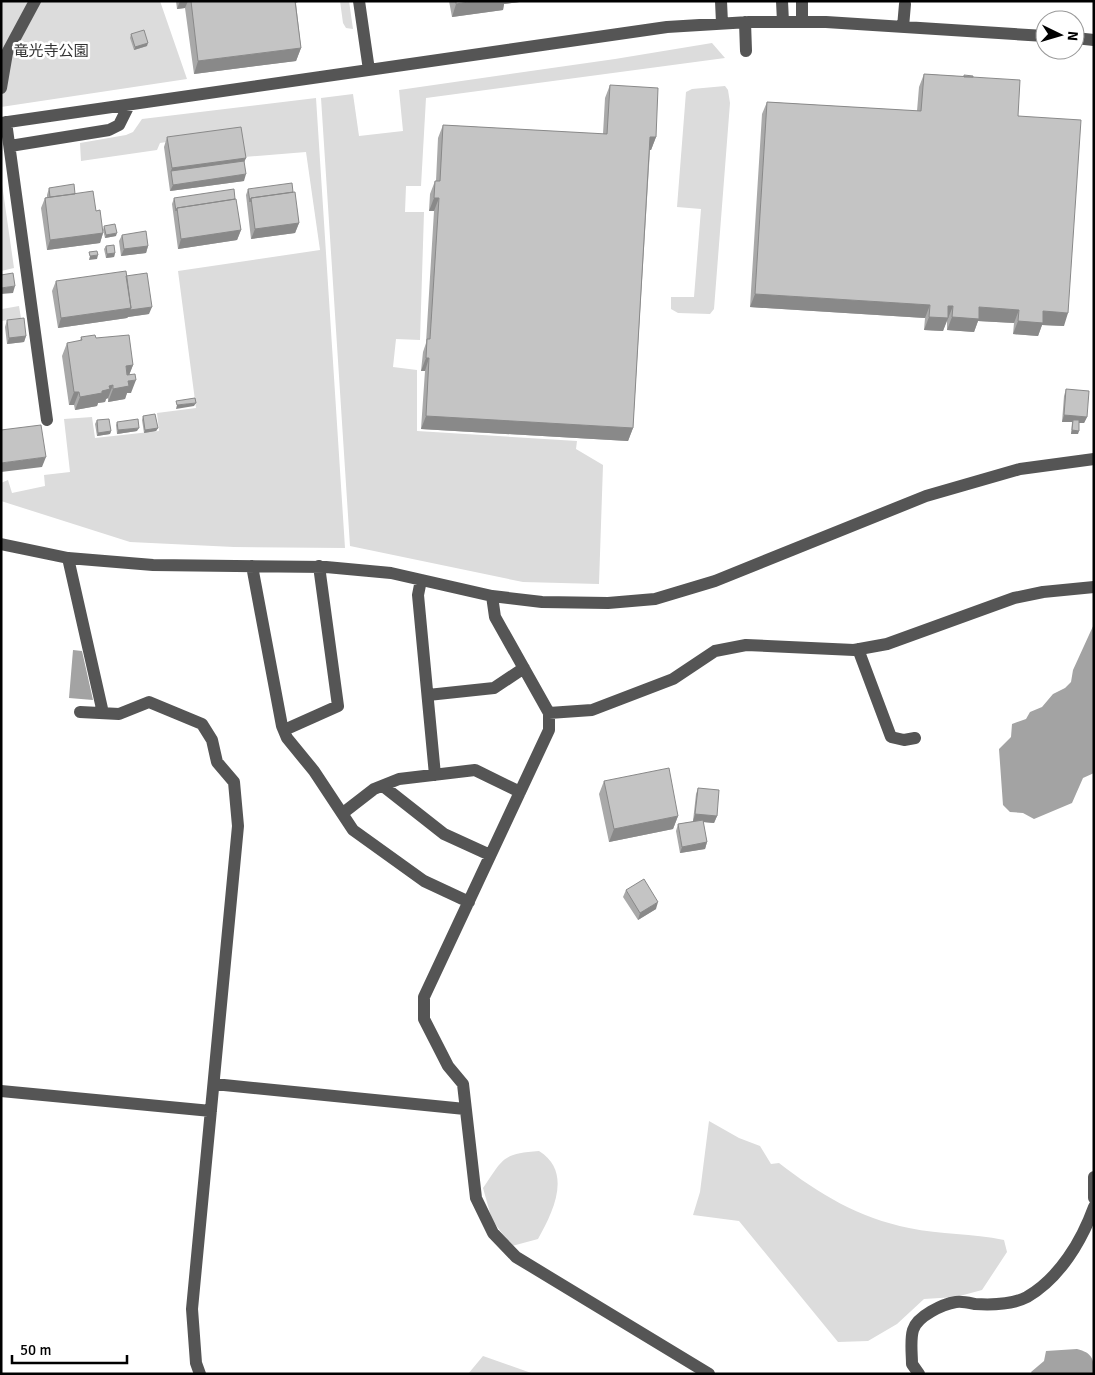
<svg xmlns="http://www.w3.org/2000/svg" width="1095" height="1375" font-family="Signika,'Noto Sans JP',sans-serif">
	<rect width="100%" height="100%" fill="#fff"/>
	<path fill="#dcdcdc" d="M1,1H160L187,79L1,107Z
		M340,1H349L353,29L346,28L343,23Z
		M712,43L725,58L426,98L421,186H406L405,212H424L420,340L396,339L393,367L417,370V431L577,441L576,449L603,465L599,584L523,582L350,546L321,98L353,94L359,136L403,131L399,90L615,59Z
		M725,86L728,90L730,103L714,309L710,314L678,313L671,309V297H694L701,209L677,207L686,92L692,89Z
		M316,98L345,548L234,547L130,542L1,501V483L8,480L12,493L45,486L44,475L70,472L64,419L92,417L95,438L159,431L157,413L196,408L178,271L320,250L306,152L244,157L240,131L160,143L157,150L81,161L80,143L126,135L133,132L142,119Z
		M1,177L14,268L1,271Z
		M1,305L2,309L19,306L21,318L1,321Z
		M709,1121L739,1138L760,1146L771,1164L779,1163C819,1194 859,1218 909,1228C941,1235 972,1233 1004,1240L1007,1252L982,1290L956,1297L924,1299L897,1324L868,1341L838,1342L739,1221L693,1215L700,1192Z
		M539,1151C573,1172 553,1212 538,1239L512,1246L492,1220L483,1188C504,1158 501,1154 539,1151Z
		M483,1356L534,1374H468Z"/>
	<path fill="#a3a3a3" d="M1094,624V773L1083,778L1072,803L1034,819L1023,813L1010,812L1003,805L999,749L1011,737L1012,724L1026,719L1030,712L1042,707L1053,694L1065,688L1071,682L1073,670Z
		M73,650L82,651L93,700L69,698Z
		M1077,1349C1092,1353 1094,1358 1094,1374H1032L1031,1372L1044,1361L1046,1351Z"/>
	<g fill="none" stroke-linecap="round" stroke-linejoin="round">
		<path stroke="#555" stroke-width="12" d="M359,1L369,70
			M721,1L722,23
			M782,1L783,22
			M802,1V22
			M745,22L746,51
			M903,27L905,4
			M1075,38L1094,40
			M1,88L7,53L35,1
			M6,122L47,420
			M1,123L667,27L749,22H826L1045,36
			M10,146L109,130L119,125L129,105
			M1,544L68,558L153,565L326,567L391,573L492,596L542,602L608,603L655,599L715,581L926,496L1020,469L1094,459
			M68,558L103,713
			M252,566L282,726L287,738L314,771L353,830L424,881L469,902
			M421,580L418,595L435,775
			M492,596L495,617L549,713V730L424,997V1019L448,1066L463,1084L476,1198L493,1233L516,1257L709,1374
			M858,649L891,737L904,740L915,738
			M428,695L494,688L524,668
			M80,712L119,714L149,702L202,724L212,740L217,762L234,782L238,826L192,1309L196,1363L200,1374
			M549,713L592,710L673,679L715,651L746,645L854,650L887,644L1014,598L1043,592L1094,587
			M291,727L338,706L319,566
			M383,786L444,834L490,855
			M343,813L374,789L399,779L475,770L520,792
			M214,1084L465,1109
			M1,1091L211,1111
			M1094,1177V1198
			M919,1374L912,1364C912,1354 910,1340 913,1330C917,1316 943,1304 956,1302C962,1301 970,1303 975,1304C992,1305 1012,1305 1027,1297C1060,1278 1082,1240 1094,1207"/>
	</g>
	<path fill="#a9a9a9" d="M176,1H300L296,3L301,48L296,61L194,74L185,8L177,9Z
		M449,1H527L504,4L503,10L452,17Z
		M131,34L147,46L134,50L130,38Z
		M924,74L973,77L1018,116L1064,326L1042,325L1038,336L1013,334L1014,323L978,321L974,332L947,330V319L943,331L924,330L925,318L750,307L762,114L767,102L917,111L919,87Z
		M610,85L656,137L651,150H650L633,428L628,441L421,429L425,371H421L423,352L426,343L434,211H429L430,194L435,181H436L438,138L443,125L603,134L605,98Z
		M167,137L246,158L244,161V181L170,191L164,147Z
		M49,188L75,194L96,211L103,233L100,243L47,250L41,208L45,198L47,197V195Z
		M248,189L293,192L299,223L295,233L251,239L246,195Z
		M174,198L235,199L241,230L237,240L178,249L172,204Z
		M104,226L116,236L105,238L103,230Z
		M122,235L148,246L146,253L121,256L119,241Z
		M106,246L115,253L114,257L106,258L104,249Z
		M126,276L149,314L128,317L127,318L58,328L52,291L56,281Z
		M7,320L26,336L24,342L7,344L5,327Z
		M81,337L96,338L133,365L129,375L131,393H127L125,399L108,402V398L106,399L105,402L98,403L97,406L75,410L74,405H69L62,356L67,343L80,341Z
		M1066,389L1087,417L1084,423H1079L1078,434H1071L1072,422H1062L1064,396Z
		M143,416L158,428L156,431L144,433L142,420Z
		M97,420L111,431L110,434L97,436L95,424Z
		M117,422L137,431L117,434L116,425Z
		M604,781L678,816L673,829L609,842L599,794Z
		M698,788L717,816L714,823L703,822L707,842L705,849L680,853L676,831L678,824L696,821H693L696,794Z
		M626,890L656,909L638,920L623,897Z"/>
	<path fill="#898989" d="M180,1H188L185,8L177,9Z
		M475,1H527L504,4L503,10L452,17L456,4Z
		M148,43L147,46L134,50L135,47Z
		M301,48L296,61L194,74L198,61Z
		M650,137H656L651,150H646Z
		M246,158L242,167L171,171L172,168Z
		M246,174L244,181L170,191L173,185Z
		M434,198H439L434,211H429Z
		M299,223L295,233L251,239L255,229Z
		M241,230L237,240L178,249L181,239Z
		M103,233L100,243L47,250L50,240Z
		M117,233L116,236L105,238L106,235Z
		M148,246L146,253L121,256L124,249Z
		M115,253L114,257L106,258L107,254Z
		M98,255L97,259L89,260L90,256Z
		M15,286L13,293L1,294V288Z
		M755,294L930,305L925,318L750,307Z
		M948,306H953L943,331L924,330L929,317Z
		M152,307L149,314L128,317L127,318L58,328L61,318L131,308Z
		M979,307L1019,310L1014,323L978,321L974,332L947,330L952,317Z
		M1043,311L1068,313L1064,326L1042,325L1038,336L1013,334L1018,321Z
		M26,336L24,342L7,344L9,338Z
		M426,358H429L425,371H421Z
		M133,365L128,378L126,366Z
		M136,380L131,393H127L125,399L108,402L113,389L128,381Z
		M113,385L108,398L106,399L105,402L98,403L97,406L75,410L80,397L102,391L109,386Z
		M74,392H79L74,405H69Z
		M196,403L194,406L176,409L177,405Z
		M1064,415L1087,417L1084,423H1072L1073,420L1072,422H1062Z
		M426,416L633,428L628,441L421,429Z
		M139,428L137,431L117,434L118,430Z
		M158,428L156,431L144,433L145,430Z
		M1072,430L1079,431L1078,434H1071Z
		M111,431L110,434L97,436L98,433Z
		M46,457L42,467L1,472V463Z
		M695,814L717,816L714,823L693,821Z
		M678,816L673,829L609,842L614,829Z
		M707,842L705,849L680,853L682,847Z
		M658,902L656,909L638,920L640,913Z"/>
	<path fill="#c4c4c4" stroke="#898989" d="M191,1H295L301,48L198,61Z
		M456,1H475L456,4Z
		M144,30L148,43L135,47L131,34Z
		M924,74L1020,80L1018,116L1081,120L1068,313L1043,311V323L1018,321L1019,310L979,307V319L952,317L953,306H948V318L929,317L930,305L755,294L767,102L921,111Z
		M964,75L973,76V77H964Z
		M610,85L658,88L656,137H650L633,428L426,416L429,358H426L427,339H430L439,198H434L435,181H440L443,125L607,134Z
		M241,127L246,158L172,168L167,137Z
		M244,161L246,174L173,185L171,171Z
		M292,183L293,192L251,198L250,202L248,189Z
		M74,184L75,194L50,197L49,188Z
		M234,189L235,199L177,208L176,211L174,198Z
		M93,191L96,211L100,210L103,233L50,240L45,198Z
		M295,192L299,223L255,229L251,198Z
		M236,199L241,230L181,239L177,208Z
		M115,224L117,233L106,235L104,226Z
		M146,231L148,246L124,249L122,235Z
		M114,245L115,253L107,254L106,246Z
		M97,251L98,255L90,256L89,252Z
		M126,271L131,308L61,318L56,281Z
		M13,273L15,286L1,288V275Z
		M147,273L152,307L130,310L131,308L126,276Z
		M24,318L26,336L9,338L7,320Z
		M95,335L96,338L129,335L133,365L126,366L127,375L135,374L136,380L128,381L129,386L113,389V385L109,386L110,389L102,391V393L80,397L79,392H74L67,343L82,340L81,337Z
		M1066,389L1089,391L1087,417L1064,415Z
		M195,398L196,403L177,405L176,401Z
		M155,414L158,428L145,430L143,416Z
		M109,419L111,431L98,433L97,420Z
		M138,419L139,428L118,430L117,422Z
		M1073,420H1079V431L1072,430Z
		M41,425L46,457L1,463V430Z
		M669,768L678,816L614,829L604,781Z
		M698,788L719,790L717,816L695,814Z
		M703,820L707,842L682,847L678,824Z
		M644,879L658,902L640,913L626,890Z"/>
	<g text-anchor="middle" dominant-baseline="central" stroke-width="5" stroke-linejoin="round" paint-order="stroke">
		<g font-size="15" fill="#333" stroke="#fff">
			<text x="51" y="51">竜光寺公園</text>
		</g>
	</g>
	<rect width="1095" height="1375" fill="none" stroke="#000000" stroke-width="5"/>
	<g transform="translate(1060 35) rotate(95)"><circle r="24" fill="#ffffff" stroke="#999999"/>
	<path d="M0-4L9 19L0 12L-9 19Z" fill="#000000"/>
	<text y="-8" font-size="14" font-weight="bold" text-anchor="middle" fill="#000000">N</text>
	</g>
	<path d="M12 1355v8h115v-8" fill="none" stroke="#000000" stroke-width="2.5"/>
	<text x="20" y="1355" font-size="15" fill="#000000" stroke="#ffffff" stroke-width="4" paint-order="stroke">50 m</text>
</svg>
